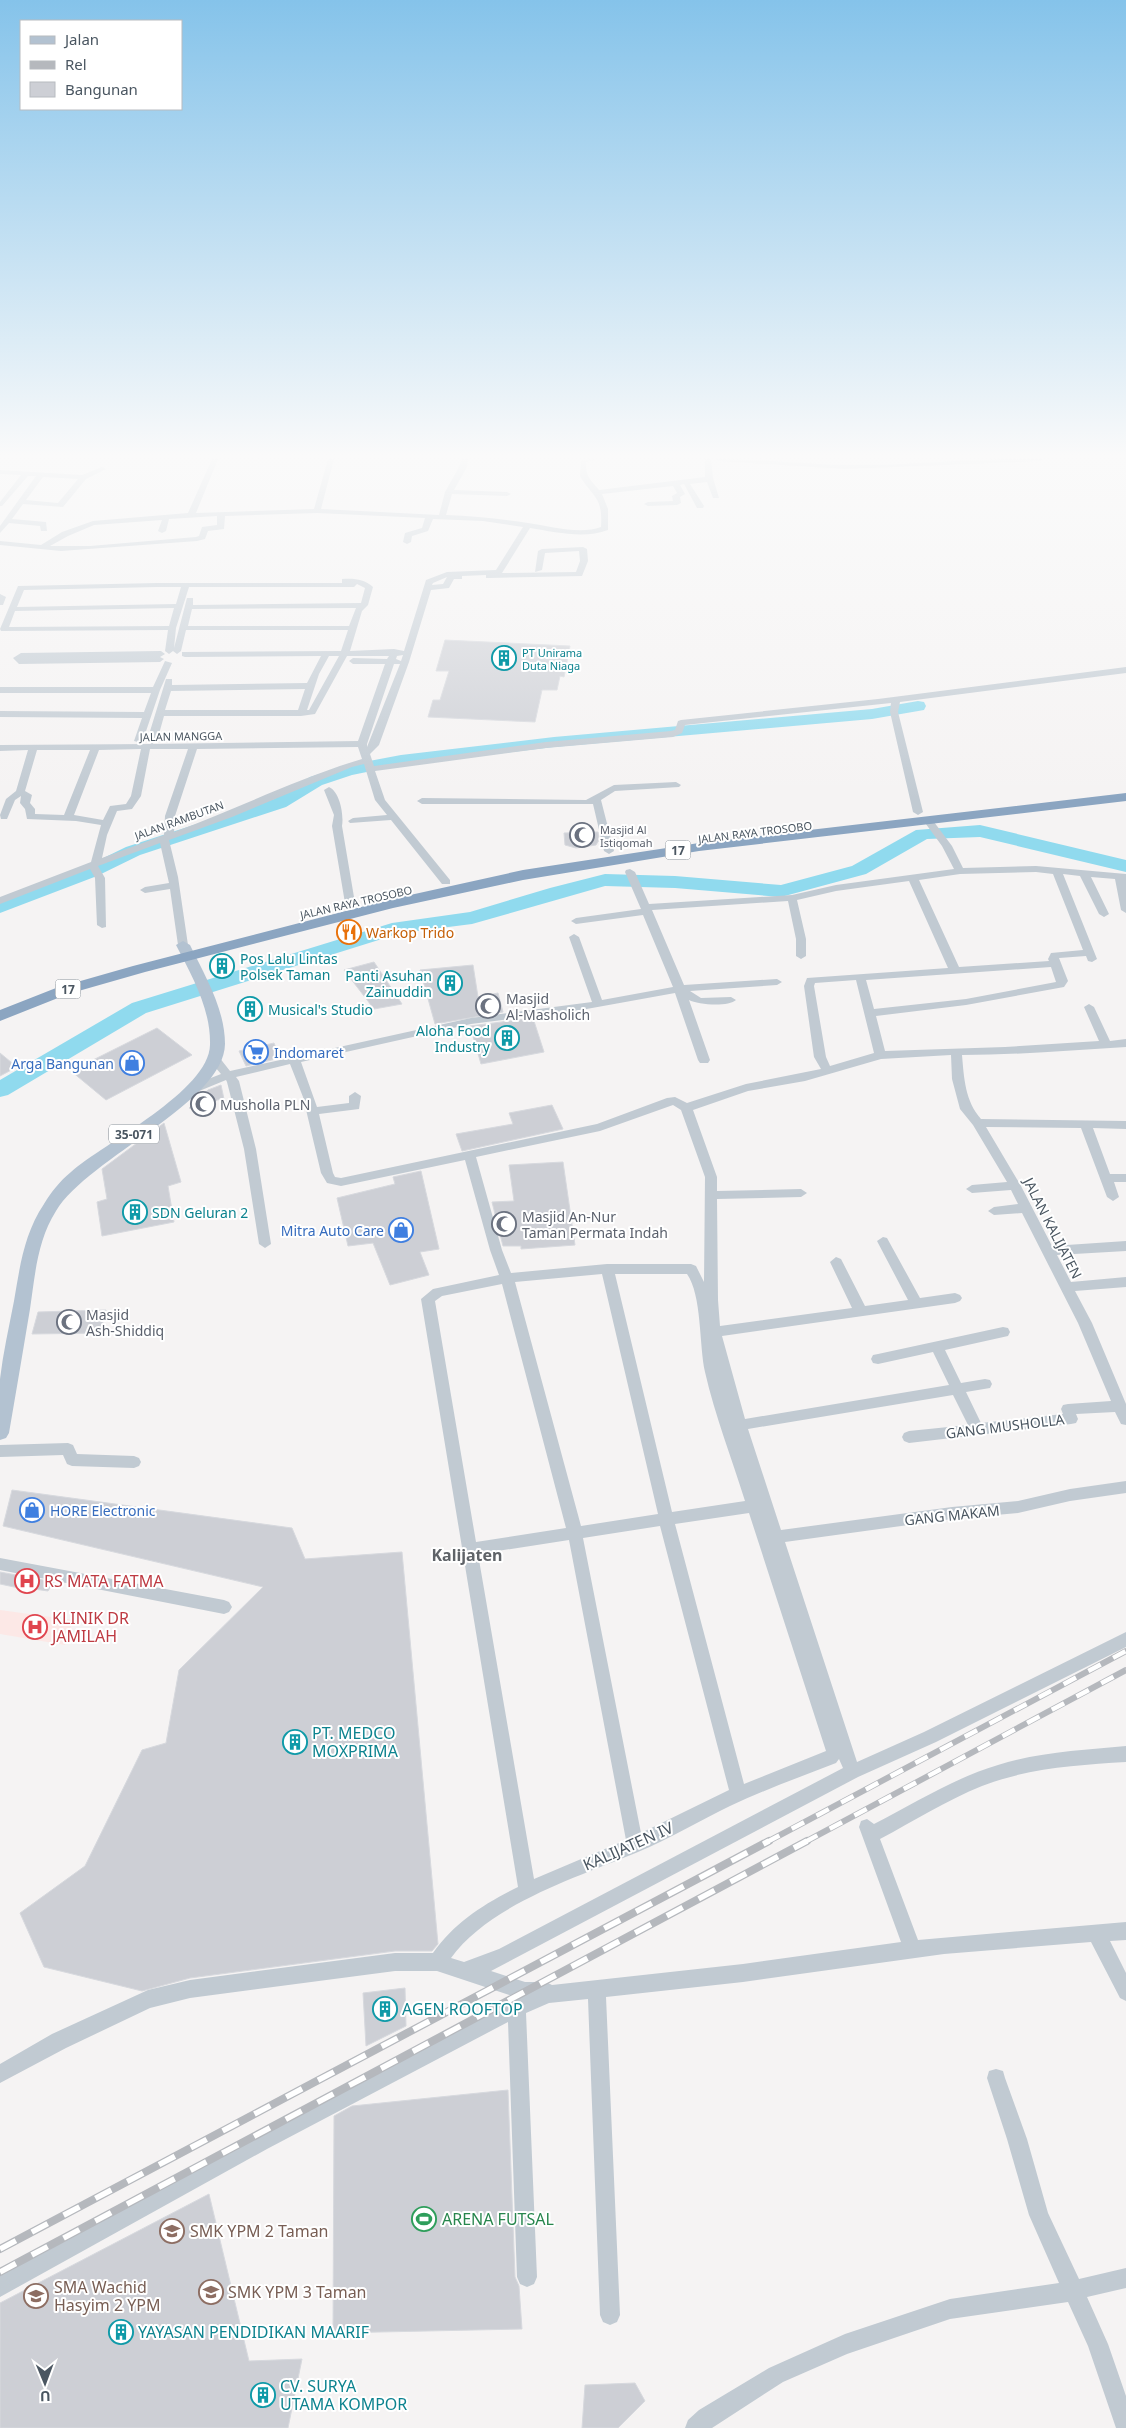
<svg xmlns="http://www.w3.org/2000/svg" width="1126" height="2428" font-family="'Noto Sans',sans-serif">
	<rect width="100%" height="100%" fill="#f5f3f3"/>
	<path fill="#fce8e6" d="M0,1610L73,1620L65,1645L0,1634Z"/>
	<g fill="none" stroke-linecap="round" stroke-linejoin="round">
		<path fill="#90daee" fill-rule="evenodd" d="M918,701L924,702L926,706L924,710L872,719L554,747L401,765L352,775L322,785L286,807L140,855L97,876L0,913V900L83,868L126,847L274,799L310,777L348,765L401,755L554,737L872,709Z
			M980,825L1126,860V872L980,837L927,839L866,874L781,897L675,888L605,886L472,924L401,933L146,1013L8,1095L0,1097V1080L132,1003L392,923L470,912L550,888L605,874L675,876L781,885L852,866L916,830Z"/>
	</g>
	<path fill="#cdcfd5" stroke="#d7d9de" d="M445,640L570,646L564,677L560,676L557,690H542L535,722L428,717L433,700H440L449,671H436Z
		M598,832L599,840L596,845L576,848L565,845L564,833Z
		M223,954L232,969L218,973L214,968V963Z
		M374,962L402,1004L374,1009L344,970Z
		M473,965L478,997L498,993L503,1012L435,1024L420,970Z
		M533,1018L544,1052L481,1064L470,1026Z
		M157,1028L192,1055L106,1100L71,1071Z
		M274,1043L280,1058L246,1066L239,1051Z
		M0,1053L17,1067L0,1076Z
		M221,1085L224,1099L217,1100L202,1113L189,1108L208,1090Z
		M552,1105L563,1129L462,1151L456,1134L513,1124L509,1113Z
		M164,1123L181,1182L168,1186L174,1222L102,1236L97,1202L107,1199L102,1169Z
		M563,1162L575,1245L521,1249V1246H503L492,1202L514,1201L509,1165Z
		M421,1171L439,1249L420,1252L429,1275L390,1285L373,1243L348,1246L337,1198L395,1184L393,1177Z
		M106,1310L100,1333L32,1334L38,1312Z
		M12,1490L292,1528L305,1559L402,1552L438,1944L432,1951H395L190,1978L142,1991L44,1967L20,1913L85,1866L142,1750L166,1743L179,1670L263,1587L3,1526Z
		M0,1572L54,1582L48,1591L34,1589L33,1591L0,1584Z
		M405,1988L406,2026L366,2046L363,1993Z
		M508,2090L515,2277L519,2286L522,2329L333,2333L334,2116L352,2106Z
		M209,2194L249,2361L302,2359L288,2428H0V2303Z
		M635,2383L645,2401L618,2428H582L585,2385Z"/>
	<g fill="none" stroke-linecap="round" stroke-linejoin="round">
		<path fill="#c1cad2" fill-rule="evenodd" d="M212,459H218L196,513L314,509L328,459H334L321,509L439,515L445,492L459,467L462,459H468L467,467L454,490L507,492L511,494L507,496L452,494L446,515C474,516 501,519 528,523C550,526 580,535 601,527C603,496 593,498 580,476L581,460L597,459L586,462C585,476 591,480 599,490L705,477V459H711L713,478L719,498H713L707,482L690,484L704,506L703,508H697L684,484L680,485L685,494L680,497L681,503L677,505L648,506L644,504L648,502L673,501L672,496L677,493L673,486L602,494L608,509V530C584,539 555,532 530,528L502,573L576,572L580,561L579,551L545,553L542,570L535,572L538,551L542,549L583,547L587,549L588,561L582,576L489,578H486V575L462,576V579H454L449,588L431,590L409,662L379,745L370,754L374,766L546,742L671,731L675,730L678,721L681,720L878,699L1126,667V673L900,702L898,712L923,812L918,815L913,812L890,712L891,703L685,725L682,733L673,737L546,748L375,771L385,800L450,880V884H442L391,820L350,823L348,821L353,818L387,815L375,800L364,764L352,767L232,817L169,840L178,877L188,945L183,948L178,945L170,889L145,893L140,890L145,887L169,883L160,843L98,866L105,878L106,927L102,928L97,925L95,878L90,869L0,904V897L91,862L101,825L76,821L27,819L25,809L20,803L21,796L15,800L7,819H1L0,815L6,799L16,791L28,750L0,751V745L152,744L147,741L166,679H172V685L307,683L321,656L185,657L182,656V652L341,651L348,630H186L181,651L177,654L173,651L169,654L165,651L168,630L1,631L0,629L18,586L157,583H342V579C354,578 364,579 373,587L368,605L362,611L350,651L394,649L404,651L426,580L447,572L496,570L523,527L483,521L433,519L428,531L412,536L411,542L407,544L403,542L405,533L422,528L425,518L317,513L225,516L224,529L208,531L205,539L197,541L61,551L0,545V541L41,545L62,532L93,521L188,513ZM217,516V525L202,527L199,536L196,537L90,546H50L68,536L94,525L162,520L158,531L162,533L166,531L169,519ZM447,577L443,584L432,585L433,583ZM357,584L365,588L361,603L193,605V598H187L174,648L176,628L189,587H354ZM157,587H181L176,604L17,607L24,590ZM174,608L169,626L9,627L15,611ZM356,608L349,626H188L192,609ZM403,655L401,661L396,659L397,656ZM329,656H339L309,710H307L319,674ZM347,656H389L387,659L353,658L349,661L353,664H385L358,741L152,744L157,741L164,716H301L315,714ZM394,664H400L367,747V744ZM305,689L298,710H165L171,691ZM358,747L362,759C298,778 237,809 174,832L175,816L197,749ZM141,749L131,796L126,804L110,806L103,820L74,815L99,750ZM150,749H188L165,816L164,835L102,858L107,835L117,811L132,809L141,796ZM37,750H90L64,815L35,814V809L30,803L32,795L25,791Z
			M715,459C758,459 801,464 845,465C911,466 977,457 1043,459L1040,461L845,469L718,461Z
			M102,467L106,469L86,479L63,507L23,504L12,519L46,522L47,531H41L40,526L9,523L0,533V526L36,476H28L2,506H0V502L21,475L0,474V470L82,475ZM43,477L78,479L58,503L26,500Z
			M0,594L6,597L3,605H0Z
			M161,651L165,654L160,657L164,659L160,662L19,664L13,658L21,653Z
			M165,661L172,663L160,690L142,743L134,741L142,718L0,717V711L144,712L151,693H0V687H153Z
			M676,782L681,785L679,787L615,791L601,800L614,851L609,854L604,851L593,804H422L417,801L422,798L586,800L614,785Z
			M329,787C340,792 344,815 342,826L355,903L350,906L345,903L332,826L334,815L324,790Z
			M928,817L931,818L952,846L963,868L1036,866L1126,874V913L1121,910L1115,879L1091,877L1109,914L1104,917L1099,914L1080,876L1063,874L1097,959L1092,962L1088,961L1086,956L1059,958L1068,981L1064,987L966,1005L876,1016L885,1051L1005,1047L1099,1041L1084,1007L1089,1004L1094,1007L1110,1041L1126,1039V1047C1072,1050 1017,1055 962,1055C964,1078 965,1101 981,1119L1126,1121V1129L1093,1128L1110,1174H1126V1182H1114L1119,1197L1113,1201L1107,1197L1081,1128L986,1127L1021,1186L1052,1246L1126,1241V1251L1057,1255L1071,1282L1126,1277V1287L1075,1291L1092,1323L1126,1404V1425L1121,1424L1115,1412L1076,1414L1078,1419L1076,1423L1071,1424L909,1443L904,1441L902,1437L904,1433L909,1431L968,1425L953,1395L748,1429L781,1530L952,1507L1018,1501L1070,1489L1126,1481V1493L1070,1501L1018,1513L952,1519L785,1542L857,1762L924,1732L1126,1632V1647L936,1742L858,1777L491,1971L525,1982H546L552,1985L743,1964L901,1942L859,1827L861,1821L867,1819L874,1824C915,1803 954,1778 998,1765C1039,1752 1083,1750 1126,1746V1762C1078,1765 1028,1768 982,1786C947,1800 914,1821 880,1839L918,1940L1126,1922V1940L1110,1941L1126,1973V2001L1120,1998L1091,1942L944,1954L743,1982L606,1997L620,2315L617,2322L610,2325L603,2322L600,2315L588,1999L549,2003L526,2013L537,2277L534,2284L527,2287L520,2284L517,2277L508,2022L267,2149L0,2297V2276L253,2135L518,1998L437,1971H395L190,1998L150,2008L66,2048L0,2083V2064L52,2034L148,1990L190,1980L395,1953H433C455,1922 484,1904 518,1887L421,1299L433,1289L499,1275L490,1250L465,1160L341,1186L327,1183L321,1173L303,1097L290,1064L236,1077L239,1081L256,1149L271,1244L265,1248L259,1244L244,1149L227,1082L226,1080L192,1094L186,1090L188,1087L221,1074L209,1060L215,1056L219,1057L230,1071L471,1018L592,1002L569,937L574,934L579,937L602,1000L673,987L643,915L576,924L571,921L576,918L641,909L625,872L626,870L630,869L635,872L649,904L792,895L836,885L954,869L942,846L923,820ZM1036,872L1053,874L1083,950L1051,953L1048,959L1049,961L959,967L919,880L960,874ZM909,881L948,968L807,978L804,986L814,1057L821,1069L746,1084L687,1103L675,1097L667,1098L597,1124L341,1178L335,1177L333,1173L319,1114L359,1109L361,1096L355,1092L349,1096V1103L317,1107L301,1062L471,1024L581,1010L675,993L698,1060L700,1063H708L710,1060L689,1000C698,1005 729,1007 736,1000L731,997L701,998L690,991L777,985L782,982L777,979L684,985L652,910L788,901L796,939V956L801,959L806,956V939L797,900L836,891ZM1051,967L1056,982L966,999L874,1009L866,980ZM856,980L874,1053L830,1066L826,1057L814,986L815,983ZM951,1055L952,1079L960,1109L973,1125L1007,1182L972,1185L966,1189L972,1193L1011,1190L1018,1204L994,1207L988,1211L994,1215L1022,1213L1078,1323L1111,1401L1068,1404L1063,1405L1061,1409L1063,1414L981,1423L966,1392L990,1388L992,1384L990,1380L985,1379L961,1383L945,1350L1008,1336L1010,1332L1008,1328L1003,1327L878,1354L873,1355L871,1359L873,1363L878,1364L933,1352L949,1385L745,1419L722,1336L955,1303L960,1301L962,1298L960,1295L955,1293L920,1298L887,1238L883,1237L877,1241L908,1300L865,1306L841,1259L836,1257L830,1262L852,1308L720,1326L718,1300L717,1199L801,1197L807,1193L801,1189L717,1191V1177L693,1110L748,1091L805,1081L881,1059ZM673,1105L681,1110L705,1177L704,1282L696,1266L691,1264H607L511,1273L502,1250L476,1157L600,1131ZM602,1274L658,1514L581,1526L515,1282ZM615,1274H687C702,1295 699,1345 705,1372C715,1416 732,1459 745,1501L672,1512ZM502,1284L566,1528L476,1542L435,1301L442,1296ZM749,1513L826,1751L744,1784L675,1524ZM660,1526L729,1790L641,1833L583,1538ZM569,1540L626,1840L534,1879L478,1554ZM839,1759L843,1768L499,1949L464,1962L451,1958C490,1904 578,1877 638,1852C669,1839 699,1821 730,1806C764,1790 800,1777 836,1763Z
			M68,1443L73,1445L77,1454L134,1456L139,1458L141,1462L139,1466L134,1468L72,1466L67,1464L63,1455L0,1457V1445Z
			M0,1558L224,1600L229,1602L232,1607L229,1612L224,1614L0,1570Z
			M996,2069L1003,2071L1005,2078L1027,2139L1048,2213L1079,2279L1126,2268V2288L1087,2297L1108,2344L1126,2396V2428H1116L1088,2346L1068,2302L950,2319L847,2354L783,2382L712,2428H685L688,2420L699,2410L769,2368L845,2334L950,2299L1059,2283L1029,2215L1007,2139L987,2078L989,2071Z"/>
		<path fill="#b3c2d1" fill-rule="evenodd" d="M183,941L190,945C205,976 225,1009 225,1044C224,1103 89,1157 56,1211C37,1241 35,1276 30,1309C23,1351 16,1392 9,1433L6,1438L0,1440C0,1420 0,1399 0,1379C3,1353 9,1327 14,1301C20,1266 24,1234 44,1204C51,1192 60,1181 71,1172C104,1143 209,1091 210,1045C211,1009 192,976 176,945Z"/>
		<path fill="#8ba5c1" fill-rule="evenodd" d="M1126,793V801L699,851L523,880L393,908L145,972L68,994L0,1021V1010L56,988L133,966L392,899L523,870L699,843Z"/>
		<defs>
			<path id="rail-far1" d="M767,1842L1126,1651
				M805,1842L1126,1670"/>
			<path id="rail" d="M0,2249L769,1841
				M0,2272L807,1841"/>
		</defs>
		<use href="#rail-far1" stroke="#b5b8bd" stroke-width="6"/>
		<use href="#rail" stroke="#b5b8bd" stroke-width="8"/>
		<use href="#rail-far1" stroke="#fff" stroke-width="4.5" stroke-dasharray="14" stroke-linecap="butt"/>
		<use href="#rail" stroke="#fff" stroke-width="5.5" stroke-dasharray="18" stroke-linecap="butt"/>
	</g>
	<linearGradient id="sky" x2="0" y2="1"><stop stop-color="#85c3ea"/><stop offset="0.57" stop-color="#fafafa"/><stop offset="1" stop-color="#fafafa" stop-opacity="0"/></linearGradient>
	<rect width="1126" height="799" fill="url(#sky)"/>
	<defs>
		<symbol id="building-ring" viewBox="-11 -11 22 22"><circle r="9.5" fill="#fff" stroke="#0f9aa8" stroke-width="1.5"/><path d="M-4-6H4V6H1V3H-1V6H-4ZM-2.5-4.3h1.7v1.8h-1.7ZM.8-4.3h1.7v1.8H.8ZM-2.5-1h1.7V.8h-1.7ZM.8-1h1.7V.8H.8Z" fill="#0f9aa8"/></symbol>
		<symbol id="mosque-ring" viewBox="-11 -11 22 22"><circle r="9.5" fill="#fff" stroke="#6b7280" stroke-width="1.5"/><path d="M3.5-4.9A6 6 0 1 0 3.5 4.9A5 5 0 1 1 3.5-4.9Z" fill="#6b7280"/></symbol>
		<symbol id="restaurant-ring" viewBox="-11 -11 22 22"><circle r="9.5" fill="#fff" stroke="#e8710a" stroke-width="1.5"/><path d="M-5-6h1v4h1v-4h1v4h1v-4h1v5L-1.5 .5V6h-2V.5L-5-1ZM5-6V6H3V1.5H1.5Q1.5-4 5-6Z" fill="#e8710a"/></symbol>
		<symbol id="supermarket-ring" viewBox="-11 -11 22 22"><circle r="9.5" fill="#fff" stroke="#3f7fe0" stroke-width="1.5"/><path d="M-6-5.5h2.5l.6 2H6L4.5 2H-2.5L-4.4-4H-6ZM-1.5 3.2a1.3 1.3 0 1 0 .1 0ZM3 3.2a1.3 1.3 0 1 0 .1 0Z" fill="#3f7fe0"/></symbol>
		<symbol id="shop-ring" viewBox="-11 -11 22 22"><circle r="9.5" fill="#fff" stroke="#3f7fe0" stroke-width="1.5"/><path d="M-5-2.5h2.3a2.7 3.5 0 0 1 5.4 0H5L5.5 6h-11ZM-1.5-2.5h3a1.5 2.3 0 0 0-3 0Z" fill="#3f7fe0"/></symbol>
		<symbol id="hospital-ring" viewBox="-11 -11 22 22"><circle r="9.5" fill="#fff" stroke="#e0444e" stroke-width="1.5"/><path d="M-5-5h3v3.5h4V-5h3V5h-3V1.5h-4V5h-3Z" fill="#e0444e"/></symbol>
		<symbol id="stadium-ring" viewBox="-11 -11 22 22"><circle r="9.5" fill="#fff" stroke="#2e9e5b" stroke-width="1.5"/><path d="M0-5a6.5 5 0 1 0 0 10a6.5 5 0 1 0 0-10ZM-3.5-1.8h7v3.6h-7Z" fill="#2e9e5b"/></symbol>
		<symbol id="school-ring" viewBox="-11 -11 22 22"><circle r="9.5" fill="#fff" stroke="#8d6e63" stroke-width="1.5"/><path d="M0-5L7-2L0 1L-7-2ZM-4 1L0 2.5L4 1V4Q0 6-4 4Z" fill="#8d6e63"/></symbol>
	</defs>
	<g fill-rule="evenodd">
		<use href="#building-ring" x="490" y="644" width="28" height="28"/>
		<use href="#mosque-ring" x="568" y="821" width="28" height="28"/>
		<use href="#restaurant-ring" x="335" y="918" width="28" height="28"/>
		<use href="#building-ring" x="208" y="952" width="28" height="28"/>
		<use href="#building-ring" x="436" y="969" width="28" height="28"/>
		<use href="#mosque-ring" x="474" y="992" width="28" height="28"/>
		<use href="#building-ring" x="236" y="995" width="28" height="28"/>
		<use href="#building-ring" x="493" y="1024" width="28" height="28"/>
		<use href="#supermarket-ring" x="242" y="1038" width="28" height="28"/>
		<use href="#shop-ring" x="118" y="1049" width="28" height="28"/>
		<use href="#mosque-ring" x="189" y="1090" width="28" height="28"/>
		<use href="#building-ring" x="121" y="1198" width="28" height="28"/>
		<use href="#mosque-ring" x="490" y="1210" width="28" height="28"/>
		<use href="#shop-ring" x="387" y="1216" width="28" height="28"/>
		<use href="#mosque-ring" x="55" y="1308" width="28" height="28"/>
		<use href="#shop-ring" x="18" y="1496" width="28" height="28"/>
		<use href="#hospital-ring" x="13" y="1567" width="28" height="28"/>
		<use href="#hospital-ring" x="21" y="1613" width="28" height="28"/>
		<use href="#building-ring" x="281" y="1728" width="28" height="28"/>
		<use href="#building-ring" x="371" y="1995" width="28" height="28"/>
		<use href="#stadium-ring" x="410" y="2205" width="28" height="28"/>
		<use href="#school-ring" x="158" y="2217" width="28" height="28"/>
		<use href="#school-ring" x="197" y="2278" width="28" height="28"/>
		<use href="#school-ring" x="22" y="2282" width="28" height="28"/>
		<use href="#building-ring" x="107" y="2318" width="28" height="28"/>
		<use href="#building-ring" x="249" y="2381" width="28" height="28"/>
	</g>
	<g text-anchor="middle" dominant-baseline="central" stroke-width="4" stroke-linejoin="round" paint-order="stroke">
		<g font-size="11" fill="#0d838f" stroke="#fff" text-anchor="start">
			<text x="522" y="652">PT Unirama<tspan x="522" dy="13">Duta Niaga</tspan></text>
		</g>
		<g font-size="11" fill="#4a5661" stroke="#fff">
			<text transform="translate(181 736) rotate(-1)">JALAN MANGGA</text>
			<text transform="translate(179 820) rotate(-20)">JALAN RAMBUTAN</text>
			<text transform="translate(755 832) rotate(-7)">JALAN RAYA TROSOBO</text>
			<text transform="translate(356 902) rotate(-13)">JALAN RAYA TROSOBO</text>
		</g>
		<g font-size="11" fill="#5b616d" stroke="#fff" text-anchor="start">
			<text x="600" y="829">Masjid Al<tspan x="600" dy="13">Istiqomah</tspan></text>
		</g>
		<g fill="#fff" stroke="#808990" stroke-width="1">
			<rect x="665.5" y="840.5" width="25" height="19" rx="4"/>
			<rect x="55.5" y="979.5" width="25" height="19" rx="4"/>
			<rect x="109" y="1124.5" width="50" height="19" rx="4"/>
		</g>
		<g font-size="12" font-weight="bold" fill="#4a5661">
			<text x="678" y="850">17</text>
			<text x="68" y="989">17</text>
			<text x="134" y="1134">35-071</text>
		</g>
		<g font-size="14" fill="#c56008" stroke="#fff" text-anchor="start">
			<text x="366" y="932">Warkop Trido</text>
		</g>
		<g font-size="14" fill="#0d838f" stroke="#fff" text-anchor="start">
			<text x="240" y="958">Pos Lalu Lintas<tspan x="240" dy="16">Polsek Taman</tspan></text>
			<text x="432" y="975" text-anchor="end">Panti Asuhan<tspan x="432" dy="16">Zainuddin</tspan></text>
			<text x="268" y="1009">Musical's Studio</text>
			<text x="490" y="1030" text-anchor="end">Aloha Food<tspan x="490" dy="16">Industry</tspan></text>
			<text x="152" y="1212">SDN Geluran 2</text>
		</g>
		<g font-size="14" fill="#5b616d" stroke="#fff" text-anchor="start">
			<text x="506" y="998">Masjid<tspan x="506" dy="16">Al-Masholich</tspan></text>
			<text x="220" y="1104">Musholla PLN</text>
			<text x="522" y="1216">Masjid An-Nur<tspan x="522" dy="16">Taman Permata Indah</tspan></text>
			<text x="86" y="1314">Masjid<tspan x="86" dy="16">Ash-Shiddiq</tspan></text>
		</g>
		<g font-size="14" fill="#366cbe" stroke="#fff" text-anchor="start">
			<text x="274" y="1052">Indomaret</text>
			<text x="114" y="1063" text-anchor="end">Arga Bangunan</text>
			<text x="384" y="1230" text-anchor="end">Mitra Auto Care</text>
			<text x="50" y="1510">HORE Electronic</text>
		</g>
		<g font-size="14" fill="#4a5661" stroke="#fff">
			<text transform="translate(1053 1228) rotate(63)">JALAN KALIJATEN</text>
			<text transform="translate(1005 1426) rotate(-7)">GANG MUSHOLLA</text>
			<text transform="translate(952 1515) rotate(-6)">GANG MAKAM</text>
		</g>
		<g font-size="16" font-weight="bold" fill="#5f6368" stroke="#fff">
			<text x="467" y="1555">Kalijaten</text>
		</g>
		<g font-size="16" fill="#be3a42" stroke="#fff" text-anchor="start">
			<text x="44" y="1581">RS MATA FATMA</text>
			<text x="52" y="1618">KLINIK DR<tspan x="52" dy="18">JAMILAH</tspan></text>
		</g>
		<g font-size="16" fill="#0d838f" stroke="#fff" text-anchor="start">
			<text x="312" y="1733">PT. MEDCO<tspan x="312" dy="18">MOXPRIMA</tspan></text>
			<text x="402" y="2009">AGEN ROOFTOP</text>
			<text x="138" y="2332">YAYASAN PENDIDIKAN MAARIF</text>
			<text x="280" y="2386">CV. SURYA<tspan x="280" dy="18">UTAMA KOMPOR</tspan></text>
		</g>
		<g font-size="16" fill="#4a5661" stroke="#fff">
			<text transform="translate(628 1846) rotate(-24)">KALIJATEN IV</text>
		</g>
		<g font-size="16" fill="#27864d" stroke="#fff" text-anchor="start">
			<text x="442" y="2219">ARENA FUTSAL</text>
		</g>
		<g font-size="16" fill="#785e54" stroke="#fff" text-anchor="start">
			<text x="190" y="2231">SMK YPM 2 Taman</text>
			<text x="54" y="2287">SMA Wachid<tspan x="54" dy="18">Hasyim 2 YPM</tspan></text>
			<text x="228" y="2292">SMK YPM 3 Taman</text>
		</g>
	</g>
	<rect x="20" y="20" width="162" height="90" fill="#ffffff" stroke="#b7bbc0"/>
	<rect x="30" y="36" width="25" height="8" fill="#b3c2d1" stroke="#b7bbc0"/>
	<text x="65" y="45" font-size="15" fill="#4a5661">Jalan</text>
	<rect x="30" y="61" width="25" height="8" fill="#b5b8bd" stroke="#b7bbc0"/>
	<text x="65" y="70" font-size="15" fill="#4a5661">Rel</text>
	<rect x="30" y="82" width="25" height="15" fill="#cdcfd5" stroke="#b7bbc0"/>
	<text x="65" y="95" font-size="15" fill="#4a5661">Bangunan</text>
	<g transform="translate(45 2383) rotate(179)" stroke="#ffffff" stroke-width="4" paint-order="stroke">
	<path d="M0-4L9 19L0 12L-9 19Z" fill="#4a5661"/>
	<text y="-8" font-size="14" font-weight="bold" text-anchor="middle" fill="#4a5661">U</text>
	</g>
</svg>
